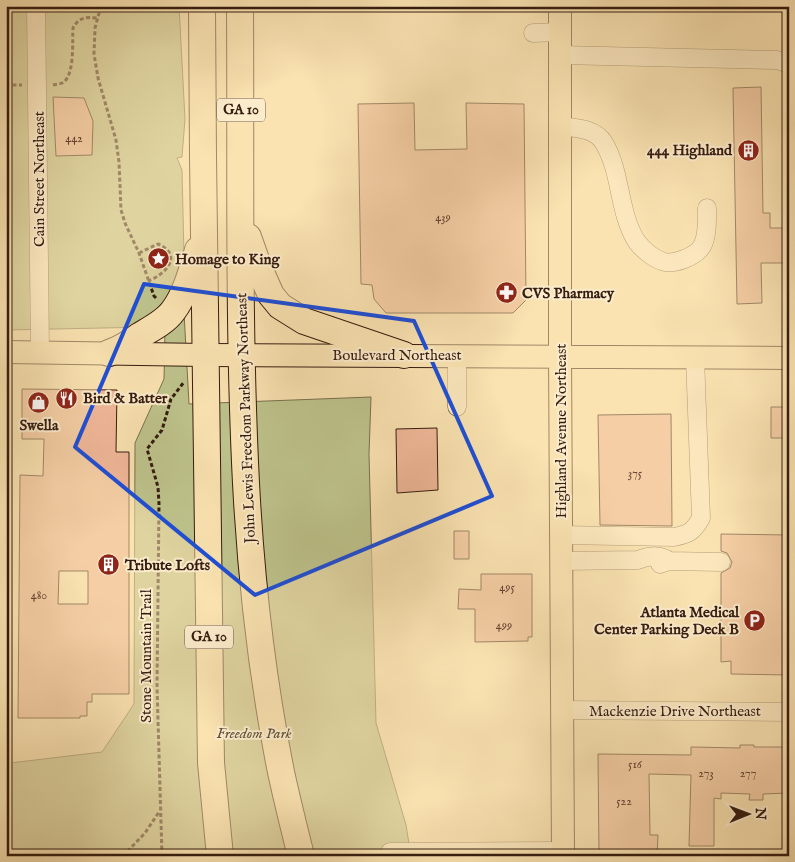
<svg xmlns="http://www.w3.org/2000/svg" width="795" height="862" font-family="'IM FELL English',serif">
	<rect width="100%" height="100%" fill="#fae2b1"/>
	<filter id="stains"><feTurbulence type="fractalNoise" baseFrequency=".004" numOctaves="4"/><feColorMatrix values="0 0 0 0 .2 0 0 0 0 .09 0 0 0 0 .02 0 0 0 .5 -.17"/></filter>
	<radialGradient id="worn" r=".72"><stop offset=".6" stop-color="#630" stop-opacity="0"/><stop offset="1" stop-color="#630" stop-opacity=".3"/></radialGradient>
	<path fill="#bec38c" stroke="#7a704e" d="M6,6H179L185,119L182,157L177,158L182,170L184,256L181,257L189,404L371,397L369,454L376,723L406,825L411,856H10V763L102,752L134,704L135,443L164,379L165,331L151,327L6,330Z"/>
	<path fill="#f0b798" stroke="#351c10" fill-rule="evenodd" d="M761,87L763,213H770V228H789V263H761L762,303L737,304L733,88Z
		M53,97L84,98L93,121L92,155L56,156Z
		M414,103L415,150L467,149L466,103L524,104L526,300L513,313H386L374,299L372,285L361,284L358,104Z
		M22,389L117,390L116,452H129V694H92V702H87V716H80V718H18L20,475L43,476L44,439H22ZM59,571H88V604H58Z
		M771,407H789V438H771Z
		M671,414L672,526L600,525L598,415Z
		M437,428L438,490L397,493L396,429Z
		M454,531H469V559H454Z
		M721,534L789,535V675L731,674V661L721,662V573L730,568L732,562L727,553L721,551Z
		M481,574H532V637H528V641L475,642V609H458L459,589L481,590Z
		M740,745H754V747H789V793L763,794V800H749L750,794L721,793V799L714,798V846H689L691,775L649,774L650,835H658L657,856H599L598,754L691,755V747L740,748Z"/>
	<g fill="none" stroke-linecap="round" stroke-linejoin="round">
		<defs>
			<path id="minor" d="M36,6L40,351
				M533,33L560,32
				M560,55L777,60L789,64
				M560,126C575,128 595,128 604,143C622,173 618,213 637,242C643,250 655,260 665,262C675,264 693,257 700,249C708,240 707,220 707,208
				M457,355V407
				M561,535L674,537C689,534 693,532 701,518L695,357
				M562,561L638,560C648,556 660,554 669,561
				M660,564L669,561L721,562
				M562,710L789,712
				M390,852L563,851"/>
			<path id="major" d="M560,6V356L563,856
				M6,352L206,355L789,358"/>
			<path id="highway" d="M202,6L203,157L211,763L220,856
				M240,6C241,164 238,325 246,483C251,579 262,677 281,772C287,800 294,828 301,856
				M248,237L259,268L271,295L280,306L304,321L404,355
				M109,353C120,349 130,343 139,336C151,329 165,322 173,311C186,294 192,270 198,250"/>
		</defs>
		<use href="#minor" stroke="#664e38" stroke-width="19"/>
		<use href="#major" stroke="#351c10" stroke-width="24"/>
		<use href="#highway" stroke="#351c10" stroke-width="28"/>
		<path stroke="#351c10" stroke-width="3" stroke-dasharray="4 2.5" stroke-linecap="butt" d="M101,6L95,28L94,54L98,78L116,140L119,162L121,210L125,223L139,253L154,296L157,299
			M6,85H22
			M53,85C57,84 61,84 64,82C75,72 72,41 73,28C79,17 86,17 97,18
			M139,253L158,244C184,255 165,275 148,281
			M123,856L145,833L159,812
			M162,856L157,686L159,504L158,487L147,449L162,430L171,399L184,382"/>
		<use href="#minor" stroke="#fceccc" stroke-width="18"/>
		<use href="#major" stroke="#fae2b1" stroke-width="22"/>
		<use href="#highway" stroke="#fae2b1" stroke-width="26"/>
	</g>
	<path d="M0 0H795V862H0ZM144,284L414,321L492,496L255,595L75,447Z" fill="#fae2b1" fill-opacity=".55" fill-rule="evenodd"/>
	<path fill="none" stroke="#1d4ed8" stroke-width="4" stroke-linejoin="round" d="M144,284L414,321L492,496L255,595L75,447Z"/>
	<defs>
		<symbol id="building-disc" viewBox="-11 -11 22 22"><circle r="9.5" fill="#8f2418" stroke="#fceccc"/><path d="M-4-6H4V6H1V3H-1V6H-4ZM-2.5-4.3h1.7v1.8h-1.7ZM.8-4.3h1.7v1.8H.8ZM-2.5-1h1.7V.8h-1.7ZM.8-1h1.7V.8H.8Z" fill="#fff"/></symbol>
		<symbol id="sight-disc" viewBox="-11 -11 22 22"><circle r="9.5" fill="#8f2418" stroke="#fceccc"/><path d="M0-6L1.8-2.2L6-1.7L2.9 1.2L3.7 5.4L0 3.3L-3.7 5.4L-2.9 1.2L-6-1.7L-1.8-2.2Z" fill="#fff"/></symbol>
		<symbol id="pharmacy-disc" viewBox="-11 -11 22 22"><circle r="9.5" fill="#8f2418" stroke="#fceccc"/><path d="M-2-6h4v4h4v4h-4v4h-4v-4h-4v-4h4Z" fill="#fff"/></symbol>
		<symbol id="restaurant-disc" viewBox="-11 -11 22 22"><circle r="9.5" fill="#8f2418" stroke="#fceccc"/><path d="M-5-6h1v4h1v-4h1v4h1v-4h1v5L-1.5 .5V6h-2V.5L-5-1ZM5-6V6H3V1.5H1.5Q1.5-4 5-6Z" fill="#fff"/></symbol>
		<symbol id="shop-disc" viewBox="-11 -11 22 22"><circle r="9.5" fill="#8f2418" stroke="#fceccc"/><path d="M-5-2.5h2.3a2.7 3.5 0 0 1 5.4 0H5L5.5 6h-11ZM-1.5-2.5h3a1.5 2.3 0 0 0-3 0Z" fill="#fff"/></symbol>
		<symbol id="parking-disc" viewBox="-11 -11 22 22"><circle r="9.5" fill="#8f2418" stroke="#fceccc"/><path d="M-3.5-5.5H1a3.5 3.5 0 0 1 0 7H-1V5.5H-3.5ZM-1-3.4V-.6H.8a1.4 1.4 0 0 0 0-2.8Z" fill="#fff"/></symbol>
	</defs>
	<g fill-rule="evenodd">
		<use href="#building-disc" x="736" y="138" width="25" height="25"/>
		<use href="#sight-disc" x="146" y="246" width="25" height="25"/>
		<use href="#pharmacy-disc" x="494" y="280" width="25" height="25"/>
		<use href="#restaurant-disc" x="54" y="386" width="25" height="25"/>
		<use href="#shop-disc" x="26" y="390" width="25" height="25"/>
		<use href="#building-disc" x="96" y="552" width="25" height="25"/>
		<use href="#parking-disc" x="742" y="608" width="25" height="25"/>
	</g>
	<g text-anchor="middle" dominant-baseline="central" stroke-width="4" stroke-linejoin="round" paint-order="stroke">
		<g font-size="12" fill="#644332">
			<text x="74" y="138">442</text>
			<text x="443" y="217">439</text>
			<text x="635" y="473">375</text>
			<text x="507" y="587">495</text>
			<text x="39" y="595">480</text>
			<text x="504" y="625">499</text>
			<text x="635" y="764">516</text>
			<text x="706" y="773">273</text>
			<text x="748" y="773">277</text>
			<text x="624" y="801">522</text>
		</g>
		<g fill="#fceccc" stroke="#715a48" stroke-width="1">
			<rect x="217" y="98.5" width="48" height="23" rx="4"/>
			<rect x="185" y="625.5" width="48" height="23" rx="4"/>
		</g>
		<g font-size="14" font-weight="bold" fill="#351c10">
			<text x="241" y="110">GA 10</text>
			<text x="209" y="637">GA 10</text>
		</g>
		<g font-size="15" font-weight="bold" fill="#351c10" stroke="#fceccc" text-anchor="start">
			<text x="732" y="150" text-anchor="end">444 Highland</text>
			<text x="175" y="259">Homage to King</text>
			<text x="522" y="293">CVS Pharmacy</text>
			<text x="83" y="398">Bird &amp; Batter</text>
			<text x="39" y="425" text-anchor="middle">Swella</text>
			<text x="125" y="565">Tribute Lofts</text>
			<text x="739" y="612" text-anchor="end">Atlanta Medical<tspan x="739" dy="17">Center Parking Deck B</tspan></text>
		</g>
		<g font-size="15" fill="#351c10" stroke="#fceccc">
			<text transform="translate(39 179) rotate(-90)">Cain Street Northeast</text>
			<text x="397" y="355">Boulevard Northeast</text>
			<text transform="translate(246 418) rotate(-92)">John Lewis Freedom Parkway Northeast</text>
			<text transform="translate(561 431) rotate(-90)">Highland Avenue Northeast</text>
			<text transform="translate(146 656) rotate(-90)">Stone Mountain Trail</text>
			<text x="675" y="711">Mackenzie Drive Northeast</text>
		</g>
		<g font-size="15" font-style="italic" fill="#5e4e35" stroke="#fceccc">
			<text x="254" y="733">Freedom Park</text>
		</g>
	</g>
	<rect width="795" height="862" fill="none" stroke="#fae2b1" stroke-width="25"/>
	<rect x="8" y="8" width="780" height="847" fill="none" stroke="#351c10" stroke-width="2.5"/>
	<rect x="12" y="12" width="770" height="837" fill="none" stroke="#351c10"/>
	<g transform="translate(748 814) rotate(89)" stroke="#fceccc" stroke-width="4" paint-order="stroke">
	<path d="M0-4L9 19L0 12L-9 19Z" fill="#351c10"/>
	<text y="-8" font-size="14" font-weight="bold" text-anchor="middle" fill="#351c10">N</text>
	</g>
	<rect width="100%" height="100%" filter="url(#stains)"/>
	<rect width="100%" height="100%" fill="url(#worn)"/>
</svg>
